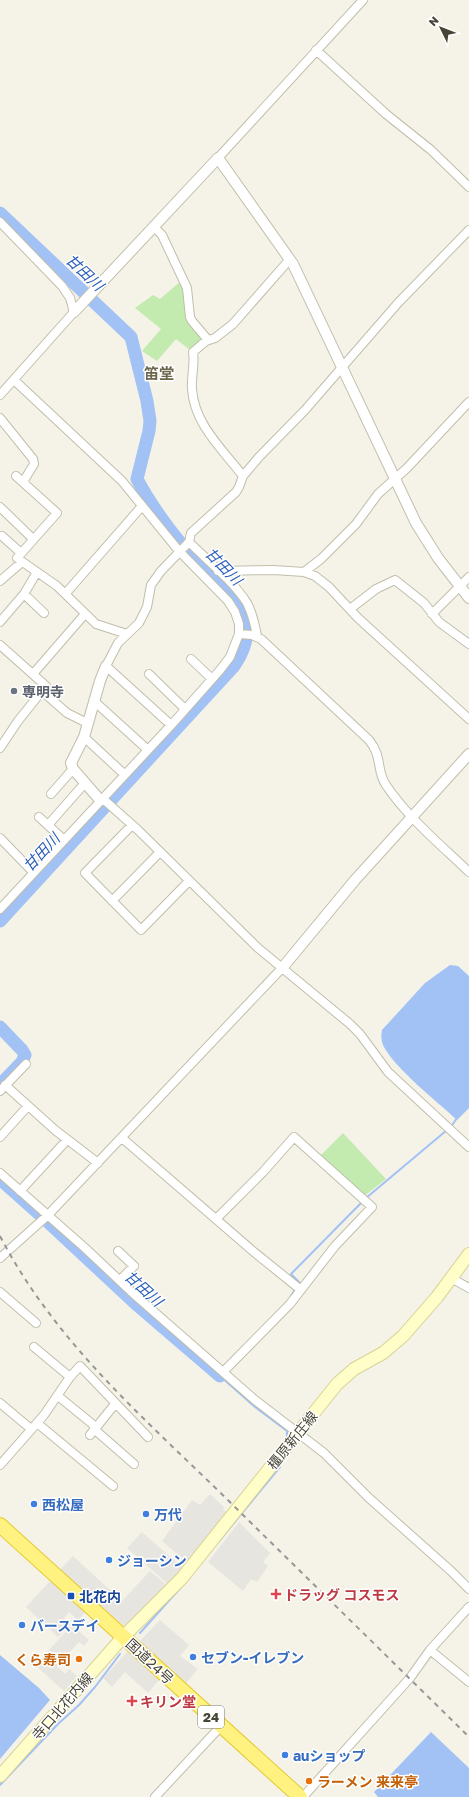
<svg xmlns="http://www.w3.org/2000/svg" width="469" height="1797" font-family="'Golos Text','Noto Sans JP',sans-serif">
	<rect width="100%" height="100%" fill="#f5f3e8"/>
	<path fill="#c3ebaf" d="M181,281L203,339L190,350L176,339L157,361L142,351L161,329L135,308L153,295L160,299Z
		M343,1133L386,1179L363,1197L319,1157Z"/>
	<path fill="#e6e5e0" d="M210,1494L224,1507L223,1509L227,1513L188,1563L162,1541L192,1500L200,1505Z
		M239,1522L270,1553L263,1562L268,1566L257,1582L251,1579L243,1591L208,1562Z
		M142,1532L183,1568L169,1585L127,1548Z
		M73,1556L122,1601L150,1571L168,1586L128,1625H123L60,1570Z
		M51,1580L86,1611L78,1620L69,1612L64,1618L71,1624L58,1637L26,1607Z
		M160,1620L189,1645L180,1656L198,1669L186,1683L140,1641Z
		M72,1625L89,1640L84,1646L79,1642L57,1666L65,1674L69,1669L77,1676L64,1691L35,1665Z
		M128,1651L159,1680L148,1693L125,1672L112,1687L103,1678Z"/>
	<path fill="#a2c1f4" d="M450,965L458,966L469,976V1108L457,1120C438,1102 394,1068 383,1045C381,1039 381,1035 382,1030L425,983Z
		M0,1655L39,1688L50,1700L0,1759Z
		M431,1732L469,1768V1797H378L374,1792Z"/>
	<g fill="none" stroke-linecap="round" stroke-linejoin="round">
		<path stroke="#a2c1f4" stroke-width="2" d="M450,1128L457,1118
			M366,1198L447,1130
			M299,1285L300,1283L291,1274L363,1201
			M291,1296L296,1288
			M220,1376L255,1407L287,1431V1438
			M219,1541L280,1467
			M140,1633L182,1586
			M0,1785L58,1724L79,1705L95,1687L120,1654"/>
		<path stroke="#a2c1f4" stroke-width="13" d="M0,213L131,337L147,401L150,421L149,431L137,479C147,499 172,535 188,551C221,587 271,612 234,666L0,921
			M0,1027L22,1050L25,1055L22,1062L0,1085
			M0,1179L39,1214
			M48,1222L136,1304L220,1376"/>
		<defs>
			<path id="minor" d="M316,50L386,114L431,150L469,187
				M218,158L363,0
				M0,222L62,286L70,298L74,312L0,395
				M153,226L162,235L187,288L190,317L192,321L208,340
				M0,418L33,459L34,464L23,482
				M16,476L57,513L17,558L57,586L96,624L127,634
				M243,476C223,450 194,424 192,389C191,377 195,364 193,352L206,341L215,338L233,324L290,259
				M0,507L33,539
				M2,536L21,553
				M189,542C206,559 234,582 247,603C253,614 255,625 257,636
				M218,571L273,570L304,572L315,576L329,587L358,618L469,719
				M304,572L321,559L356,524L378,494L407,468L469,402
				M0,581L22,562
				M66,593L142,506
				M24,594L44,613
				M350,609L376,589L395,580L424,603L439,622L469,644
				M432,614L469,577
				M0,622L24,594L37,572
				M239,634L252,635L261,639L369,740C383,757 376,771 386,785C408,818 441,845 469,872
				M0,645L46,686L18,721L0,748
				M191,659L212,679
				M33,674L85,614
				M149,674L185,709
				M42,691L67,713L87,723
				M94,701L148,750
				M171,725L106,666L118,643L139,623L147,607L151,585L161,571L189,542L191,533L236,492L239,487L243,476L259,457L305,410L398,303L469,230
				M84,737L124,774
				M51,794L73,769
				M102,798L138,830L258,948L350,1024L360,1034L388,1072L469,1147
				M39,817L63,839
				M48,825L85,783
				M132,825L85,873L141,930L189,881
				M0,838L33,872
				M112,901L160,852
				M0,909L174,722L220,670L230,657L239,634V624L235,612L228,601L179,551L122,481L14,380
				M5,1085L55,1130L98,1163
				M0,1091L26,1064
				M0,1137L28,1106
				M122,1138L254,1252L301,1290
				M0,1173L85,1248L136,1296L255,1400L324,1453L369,1498L451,1571L469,1589
				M20,1191L67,1140
				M216,1219L263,1172L294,1137L372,1207L335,1246L290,1304L223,1372
				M118,1251L134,1266L120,1280
				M0,1258L48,1215L283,967
				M451,1278L469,1288
				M0,1292L36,1323
				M34,1347L70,1377
				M58,1396L96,1427
				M0,1403L31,1429
				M37,1423L113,1486
				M94,1429L134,1464
				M90,1435L115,1404
				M0,1465L44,1415L70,1377L80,1366L148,1437
				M430,1650L469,1682
				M155,1797L221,1726
				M303,1797L410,1678L430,1650L469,1607"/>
			<path id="tertiary" d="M74,312L218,158L293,264L416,523L438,558L469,598
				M100,800L73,769L71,763L84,737L100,681L106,666
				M283,967L355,880L469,754"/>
			<path id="secondary" d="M0,1776L124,1636L182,1578L337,1384L354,1369L383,1353L403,1336L437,1297L469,1254"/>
			<path id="trunk" d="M0,1525L300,1797"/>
		</defs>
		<use href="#minor" stroke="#c1beaa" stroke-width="10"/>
		<use href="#tertiary" stroke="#c1beaa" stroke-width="12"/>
		<use href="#secondary" stroke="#d7d396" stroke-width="14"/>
		<use href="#trunk" stroke="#e5c932" stroke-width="16"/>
		<use href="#minor" stroke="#fff" stroke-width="8"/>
		<use href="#tertiary" stroke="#fff" stroke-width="10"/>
		<use href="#secondary" stroke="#fffdc8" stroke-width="12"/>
		<use href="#trunk" stroke="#fff280" stroke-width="14"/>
		<path stroke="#979797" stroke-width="2" stroke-dasharray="5 5" stroke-linecap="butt" d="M0,1236C57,1346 151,1424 237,1509C314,1585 392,1661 469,1737"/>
	</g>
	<circle fill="#6b7280" stroke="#fff" stroke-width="1.5" cx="14" cy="691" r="4"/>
	<g fill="#3f7fe0" stroke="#fff" stroke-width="1.5">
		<circle cx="34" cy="1504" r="4"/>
		<circle cx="146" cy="1514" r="4"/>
		<circle cx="109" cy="1560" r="4"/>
		<circle cx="22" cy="1625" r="4"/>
		<circle cx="193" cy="1657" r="4"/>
		<circle cx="285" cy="1755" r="4"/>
	</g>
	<g fill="#e0444e" stroke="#fff" stroke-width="1.5">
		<path d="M274 1588h4v4h4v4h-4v4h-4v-4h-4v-4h4z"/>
		<path d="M130 1695h4v4h4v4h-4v4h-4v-4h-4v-4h4z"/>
	</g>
	<rect fill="#1a4fb4" stroke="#fff" stroke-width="1.5" x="67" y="1592" width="8" height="8" rx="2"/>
	<g fill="#e8710a" stroke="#fff" stroke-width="1.5">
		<circle cx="79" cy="1659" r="4"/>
		<circle cx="309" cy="1781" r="4"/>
	</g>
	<g text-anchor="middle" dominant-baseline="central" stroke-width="3" stroke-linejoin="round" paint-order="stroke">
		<rect fill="#fff" stroke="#7f7d72" stroke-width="1" x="198" y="1706" width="26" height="22" rx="3"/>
		<g font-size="13" font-weight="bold" fill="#484536">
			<text x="211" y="1717">24</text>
		</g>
		<g font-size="14" font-weight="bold" fill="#5b616d" stroke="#fff" text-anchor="start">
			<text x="22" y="691">専明寺</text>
		</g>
		<g font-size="14" fill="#484536" stroke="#fff">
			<text transform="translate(292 1440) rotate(-51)">橿原新庄線</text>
			<text transform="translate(150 1661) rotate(43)">国道24号</text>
			<text transform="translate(62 1706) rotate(-49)">寺口北花内線</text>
		</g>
		<g font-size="14" font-weight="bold" fill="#366cbe" stroke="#fff" text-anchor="start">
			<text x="42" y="1504">西松屋</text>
			<text x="154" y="1514">万代</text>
			<text x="117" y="1560">ジョーシン</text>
			<text x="30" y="1625">バースデイ</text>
			<text x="201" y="1657">セブン-イレブン</text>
			<text x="293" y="1755">auショップ</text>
		</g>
		<g font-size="14" font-weight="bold" fill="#be3a42" stroke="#fff" text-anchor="start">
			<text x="284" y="1594">ドラッグ コスモス</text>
			<text x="140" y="1701">キリン堂</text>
		</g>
		<g font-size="14" font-weight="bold" fill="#164399" stroke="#fff" text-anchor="start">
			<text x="79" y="1596">北花内</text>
		</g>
		<g font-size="14" font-weight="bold" fill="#c56008" stroke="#fff" text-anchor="end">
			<text x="71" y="1659">くら寿司</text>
			<text x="317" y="1781" text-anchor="start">ラーメン 来来亭</text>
		</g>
		<g font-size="15" font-style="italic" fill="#2a5eba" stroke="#fff">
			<text transform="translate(85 272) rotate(43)">甘田川</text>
			<text transform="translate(224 566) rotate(46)">甘田川</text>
			<text transform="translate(41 852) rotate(-47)">甘田川</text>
			<text transform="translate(144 1288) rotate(42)">甘田川</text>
		</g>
		<g font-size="15" font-weight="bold" fill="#6c664d" stroke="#fff">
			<text x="159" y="373">笛堂</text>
		</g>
	</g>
	<g transform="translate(441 28) rotate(313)" stroke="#ffffff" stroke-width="3" paint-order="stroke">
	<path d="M0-3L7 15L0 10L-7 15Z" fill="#484536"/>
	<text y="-6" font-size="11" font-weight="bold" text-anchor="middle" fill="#484536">N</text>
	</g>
</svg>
